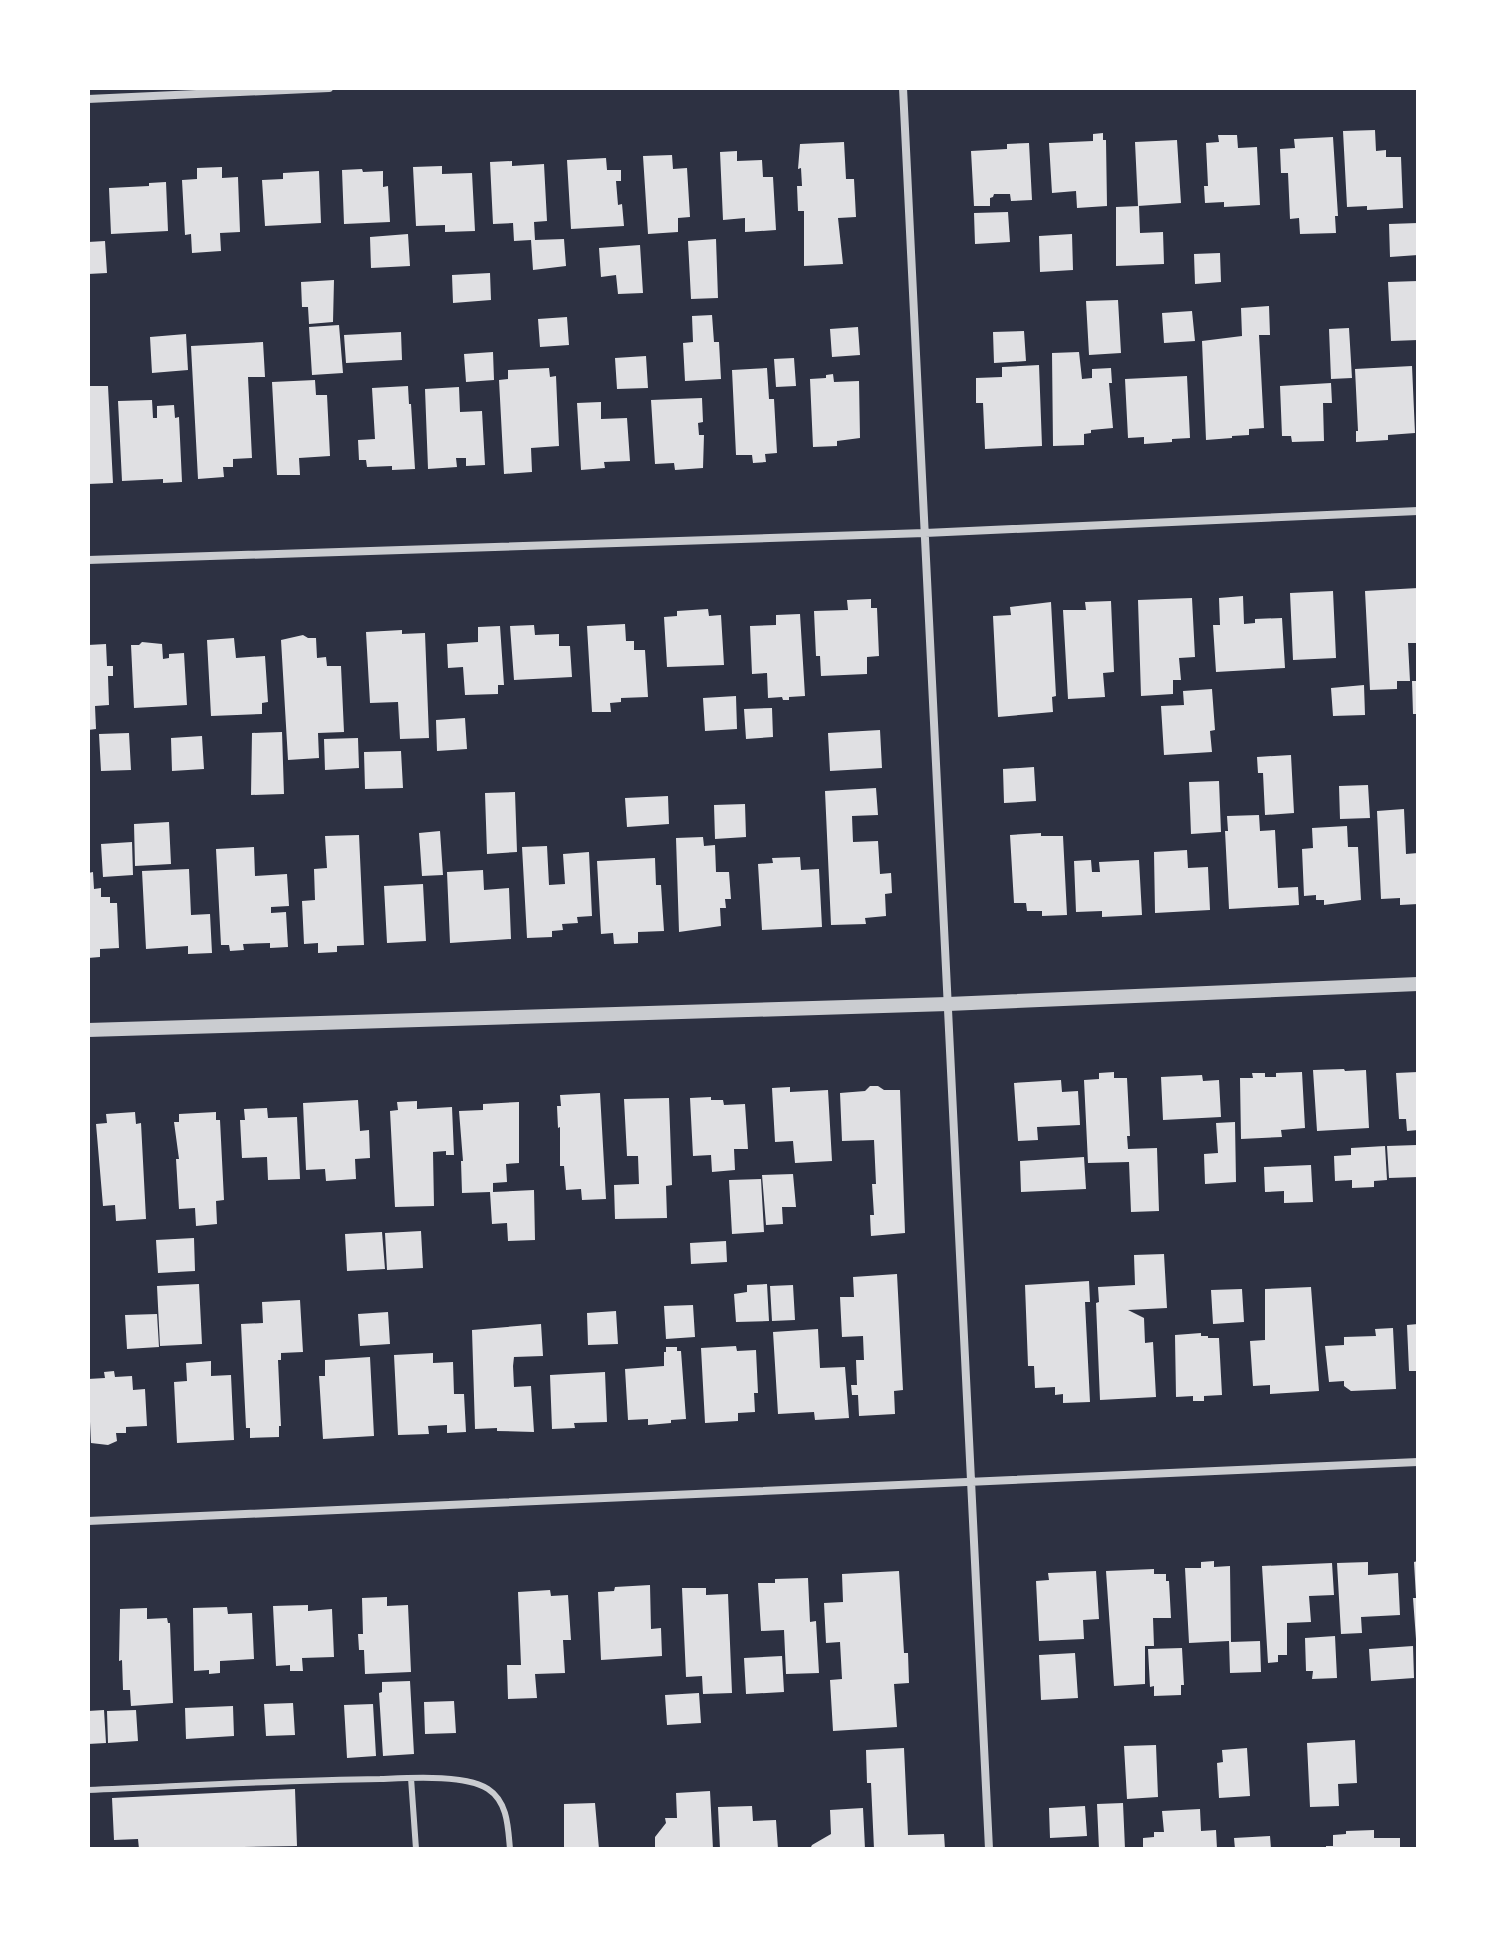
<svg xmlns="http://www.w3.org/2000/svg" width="1506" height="1937" font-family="'Zilla Slab',serif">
	<rect width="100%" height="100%" fill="#2d3142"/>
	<path fill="#e0e0e3" d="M1375,130L1376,151L1386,150V157H1401L1403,208L1367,210V206L1347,207L1343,131Z
		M1103,133V140H1106L1107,206L1077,208L1076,191L1052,193L1049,143L1093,141V134Z
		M1218,135H1237L1238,148L1257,147L1260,205L1224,207V202L1205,203L1204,186H1208L1206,143L1219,142Z
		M1333,137L1338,216H1335L1336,233L1300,234L1299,218L1290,219L1288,173H1281L1280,149L1295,148L1294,139Z
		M1177,140L1181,203L1138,206L1135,142Z
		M844,142L846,179H854L856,217L838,218L843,264L804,266V211H798L797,186H802L801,168L798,169L800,144Z
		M1029,143L1032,200L1011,201L1010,194H994L993,197L990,198V206H974L971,151L1007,149V144Z
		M737,151V161L762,160L763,177H773L776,230L745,232V218L723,220L720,152Z
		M672,155L673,169L687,168L690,217L678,218V232L648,234L643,156Z
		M606,158L607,170H621V181H616L618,205L622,204L624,226L571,229L567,160Z
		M512,161V166L544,164L547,221L534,222L535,240L564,239L566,266L533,270L531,240L514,241L513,223L493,224L490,162Z
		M442,166V174L472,173L475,231L445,232V225L416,226L413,167Z
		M222,167V178L238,177L240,232L220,233L221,251L192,253L191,234L185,235L182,180L197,179V168Z
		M362,169L363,172L383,171V187L388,186L390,222L344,224L342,170Z
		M319,171L321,223L265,226L262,180L283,179V173Z
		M166,182L168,231L111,234L109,188L149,186V183Z
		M1139,206L1140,233L1163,232L1164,264L1116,266V207Z
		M1008,212L1010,242L975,244L974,213Z
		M1418,223V255L1390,257L1389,224Z
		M408,234L410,266L371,268L370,237Z
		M1072,234L1073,270L1040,272L1039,236Z
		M716,239L718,298L691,299L688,241Z
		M105,241L107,273L88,274V242Z
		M640,245L643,293L618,294L616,275L601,277L599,248Z
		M1220,253L1221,282L1195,284L1194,254Z
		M490,273L491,300L453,303L452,275Z
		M334,280L333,322L309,324L308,307H302L301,282Z
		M1418,281V340L1391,341L1388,282Z
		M1118,300L1121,353L1089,355L1086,301Z
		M1269,306L1270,335H1259L1264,428L1249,429V435L1232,436V438L1206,440L1202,341L1242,336L1241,308Z
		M1192,311L1195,341L1164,343L1162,313Z
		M712,315L714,342H719L721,379L685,381L683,343L693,342L692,316Z
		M567,317L569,345L540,347L538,319Z
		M339,325L343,373L312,375L309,327Z
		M858,327L860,355L832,357L830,329Z
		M1349,328L1352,378L1331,379L1329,329Z
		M1024,331L1026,361L994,363L993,332Z
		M401,332L402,360L346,363L344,335Z
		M186,334L188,370L152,373L150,337Z
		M263,342L265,377H248L252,458L233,459V467H223L224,477L198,479L191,346Z
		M493,352L494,380L466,382L464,354Z
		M1079,352L1082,379L1092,378V369L1111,368L1112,383H1109L1113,428L1091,430V433L1084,434V445L1053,446L1052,353Z
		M646,356L648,388L617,389L615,358Z
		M794,358L796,386L776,387L774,359Z
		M1039,365L1042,446L985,449L983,403H976V378L1002,377V367Z
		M1412,366L1415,433L1388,435V440L1356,442V431H1358L1355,369Z
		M549,368L550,377L556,376L559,446L531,448L532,472L504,474L499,380L508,379V370Z
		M767,368L769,399H774L777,453L765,454L766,462L753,463L752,455H736L732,370Z
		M833,374L834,382L859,381L860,438L837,441V446L813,447L810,379L826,378V375Z
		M1187,376L1190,438L1172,439V442L1144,444V437L1128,438L1125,379Z
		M315,380L316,395H327L330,456L299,458L300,475H277L272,382Z
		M1331,383L1332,403H1323L1324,441L1292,442L1291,436H1282L1280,386Z
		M88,386H108L113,483L88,484Z
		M408,386L409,404H411L415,469L392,470V466L367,467L366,460H359L358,440L375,439L372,388Z
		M459,387L460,412L482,411L485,465L466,466V458H456L457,467L428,469L425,389Z
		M702,398L703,422L698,423L699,435H704L703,468L675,470L674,463L655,464L651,400Z
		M152,400L153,418H157V406L174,405L175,418L179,417L182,482L163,483V479L122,481L118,401Z
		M601,402V419L627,418L630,461L604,462L605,468L581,470L577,403Z
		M1418,588V643H1408L1410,681H1397V689L1370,690L1365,591Z
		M1333,591L1336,658L1293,660L1290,593Z
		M1243,596L1244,624L1255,623V619L1282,618L1285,668L1216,672L1213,625H1220L1219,598Z
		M1192,598L1195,657L1179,658L1181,680H1173V694L1141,696L1138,600Z
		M871,599V608H877L879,656L867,657V674L821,676L820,656H816L814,611L848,610L847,600Z
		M1111,601L1114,672L1103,673L1105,697L1068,699L1063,610H1086L1085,602Z
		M1051,602L1056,696L1052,697L1053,712L998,717L993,616L1011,615L1010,607Z
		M708,609L709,616L721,615L724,665L667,667L664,617L677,616V611Z
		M800,614L805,696L789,697V700H783L782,697L768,698L767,673L752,674L750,626L776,625V615Z
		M625,624L626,641H634V650H645L648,697L621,698V702L610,703L611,712H592L587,626Z
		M534,625L535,635L559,634V646H570L572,677L514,680L510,626Z
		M500,626L504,685H498V694L465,695L463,667L448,668L447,644L478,642V627Z
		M402,630V634L425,633L429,738L400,739L398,702L370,703L366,632Z
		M303,635L308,638H316L317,658L326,657L327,666H341L344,732L318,733L319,758L288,760L281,640Z
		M234,638L236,658L265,656L268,702L262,703V714L211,716L207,640Z
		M142,642L162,644L163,659L169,658V654L184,653L187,705L134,708L131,645H139Z
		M106,644L107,666H113V676H108L109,705L95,706L96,729L88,730V645Z
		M1412,681H1418V714H1413Z
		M1364,685L1365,715L1333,716L1331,688Z
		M1212,689L1215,730L1210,731L1212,752L1164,755L1161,706L1184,705L1183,691Z
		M736,696L737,729L705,731L703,698Z
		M772,708L773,737L746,739L744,709Z
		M465,718L467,749L437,751L436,720Z
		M880,730L882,768L830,771L828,733Z
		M282,732L284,794L251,795L252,733Z
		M129,733L131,770L101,771L99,734Z
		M202,736L204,769L172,771L171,738Z
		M358,738L359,768L325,770L324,739Z
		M401,751L403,788L365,789L364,752Z
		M1291,755L1294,813L1265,815L1263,773H1258L1257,757Z
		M1034,767L1036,801L1004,803L1003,769Z
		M1219,781L1221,832L1191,834L1189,782Z
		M1368,785L1370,818L1340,819L1339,786Z
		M876,788L878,815L852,816L853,842L878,841L880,874L891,873L892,893L885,894L886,916L865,918L866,924L831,925L825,791Z
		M515,792L517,852L487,854L485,793Z
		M668,796L669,824L627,827L625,798Z
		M745,804L746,837L715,839L714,805Z
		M1404,809L1406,854L1418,853V904L1400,905V898L1381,899L1377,811Z
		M1259,815L1260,831L1275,830L1278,888L1298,887L1299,905L1229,909L1225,831H1228L1227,816Z
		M169,822L171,864L135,866L134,824Z
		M1347,826L1348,847H1358L1361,900L1324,905V900H1316V895L1304,896L1302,849L1313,848L1312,828Z
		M440,831L443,875L422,876L419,833Z
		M1041,833V836H1063L1067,915L1042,916V911H1027L1026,903H1014L1010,835Z
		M359,835L364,945L337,946V952L318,953V943L304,944L302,901L315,900L314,869L327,868L325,836Z
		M703,837L704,846L715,845L716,872H729L731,899H725L726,908H720L721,926L679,932L676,838Z
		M132,842L133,875L103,877L101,844Z
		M547,846L549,885L565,884L563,854L589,852L592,916L577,917L578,923L562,924L563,930L552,931V937L527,938L522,847Z
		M254,847L255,876L287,874L289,906L271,907V913L286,912L288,947L270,948V943L243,944L244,950L230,951L229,945H221L216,849Z
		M1187,850L1188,868L1208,867L1210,910L1155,913L1154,852Z
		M800,857L801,870L819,869L822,927L762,930L758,864L773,863L772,858Z
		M655,858L656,885H661L664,931L638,932V943L614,944L613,933L601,934L597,861Z
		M1091,860L1092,872H1100L1099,862L1139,860L1142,915L1102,917V911L1076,912L1074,861Z
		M189,869L191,915L210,914L212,953L188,954V946L146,949L142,871Z
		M483,870L484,890L509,888L511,939L450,943L447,872Z
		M93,872L94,889L101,888V897H110V903H117L119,948L100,949V957L88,958V873Z
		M423,884L426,941L387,943L384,886Z
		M1344,1069L1345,1071L1366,1070L1369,1128L1317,1131L1313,1070Z
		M1114,1072V1078H1127L1130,1136H1127L1128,1149L1157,1148L1159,1211L1131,1212L1129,1162L1088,1163L1084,1080L1099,1079V1073Z
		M1302,1072L1305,1128L1281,1130L1282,1137L1241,1139L1240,1078H1253L1252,1073H1265V1077H1276V1073Z
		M1418,1072V1130L1407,1131L1406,1119H1399L1396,1073Z
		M1202,1075L1203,1081L1219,1080L1221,1117L1163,1120L1161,1077Z
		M1061,1080L1062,1092L1078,1091L1080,1125L1037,1127L1038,1140L1018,1141L1014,1083Z
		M870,1086H878L884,1090H900L905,1233L871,1236L870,1215H874L872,1184H876L874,1140L842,1141L840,1093L865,1091Z
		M790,1087V1092L828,1090L832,1161L795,1163L793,1141L775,1142L772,1088Z
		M600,1093L606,1199L582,1200L581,1189L566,1190L564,1166H560V1127L558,1128L557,1106H561L560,1095Z
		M711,1097V1100H723L724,1105L745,1104L748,1149H734L735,1170L712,1172L711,1155L693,1156L690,1098Z
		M669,1098L672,1185L666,1186L667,1218L615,1219L614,1185L639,1184L638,1156H627L624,1099Z
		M358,1100L360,1131L369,1130L370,1158L355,1159L356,1179L326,1181L325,1169L306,1170L303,1103Z
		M417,1101V1109L452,1107L454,1155H446V1151L433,1152L434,1206L395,1207L390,1111L398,1110L397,1102Z
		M519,1102V1163L506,1164L507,1182L493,1183V1192L534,1190L535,1240L508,1241L507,1223L492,1224L490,1192L462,1193L461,1161H463L459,1111L483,1110V1104Z
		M267,1108L268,1118L297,1117L300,1179L268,1180L267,1157L242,1158L240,1120H245L244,1109Z
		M135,1112L136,1124L141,1123L146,1219L116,1221L115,1205L103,1206L96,1124L107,1123L106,1114Z
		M216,1112V1120H220L224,1200L216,1201L217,1224L196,1226L195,1208L179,1209L176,1159H179L174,1122H179V1114Z
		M1235,1122L1236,1182L1205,1184L1204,1154L1218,1153L1216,1123Z
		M1417,1145L1418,1177L1389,1178L1387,1146Z
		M1385,1146L1387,1180L1374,1181V1187L1352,1188V1180L1335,1181L1334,1156L1351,1155V1148Z
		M1084,1157L1086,1189L1021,1192L1020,1161Z
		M1311,1165L1313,1202L1284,1203V1191L1265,1192L1264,1167Z
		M793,1174L796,1207H782L783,1224L766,1225L762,1175Z
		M761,1179L764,1232L732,1234L729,1180Z
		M421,1231L423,1268L387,1270L385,1233Z
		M382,1232L385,1269L347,1271L345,1234Z
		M194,1238L195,1271L158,1273L156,1240Z
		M726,1241L727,1262L691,1264L690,1243Z
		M1164,1254L1167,1308L1128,1310L1144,1318L1145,1343L1153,1342L1156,1397L1100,1400L1096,1303L1099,1302L1098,1287L1135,1285L1134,1255Z
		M897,1274L903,1390L894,1391L895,1414L859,1416L858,1395H852L851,1385H857L856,1360H864L863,1336L842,1337L840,1297H854L853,1277Z
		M1089,1281L1090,1302H1085L1090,1402L1063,1403V1394L1055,1395V1387L1035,1388L1034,1366H1028L1025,1285Z
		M199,1284L202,1344L160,1346L157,1286Z
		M767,1284L769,1321L736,1322L734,1294L747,1292V1285Z
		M793,1285L795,1320L772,1321L770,1286Z
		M1311,1287L1319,1391L1270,1394V1385L1253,1386L1250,1341L1265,1340V1289Z
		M1242,1289L1244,1322L1213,1324L1211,1290Z
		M300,1300L303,1352L281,1353V1360H278L281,1426H279V1437L250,1438V1428H246L241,1324L263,1323L262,1302Z
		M693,1305L695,1337L666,1339L664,1306Z
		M616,1311L618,1344L588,1345L587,1313Z
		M388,1312L390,1344L360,1346L358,1314Z
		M157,1314L159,1347L127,1349L125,1315Z
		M541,1324L543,1356L514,1357L513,1366L514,1387L531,1386L534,1432L497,1431V1428L475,1429L472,1330Z
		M1418,1324V1371H1409L1407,1325Z
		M1393,1328L1396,1389L1351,1391L1344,1386V1381L1329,1382L1325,1346L1344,1345V1337L1376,1336L1375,1329Z
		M818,1329L820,1368L845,1367L849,1418L815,1420L814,1412L778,1414L773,1332Z
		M1201,1333V1336H1208V1338H1219L1222,1395L1204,1396V1401H1193V1396L1176,1397L1175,1335Z
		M736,1346L737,1351L756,1350L758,1393H754L755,1412L738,1413V1421L705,1423L701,1348Z
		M666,1347H677V1351H681L686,1419L671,1420V1423L648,1425V1419L628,1420L625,1369L664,1366V1352H666Z
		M433,1353V1363L453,1362L454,1394H464L466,1432L447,1433V1425L428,1426L429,1434L398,1435L394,1355Z
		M370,1357L374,1436L323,1439L319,1376H325V1360Z
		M211,1361V1376L231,1375L234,1440L177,1443L174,1382L187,1381L186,1363Z
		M114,1371L115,1377L132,1376L133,1390L145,1389L147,1426L126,1427V1433H116L117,1441L108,1445L91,1443L88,1379L105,1378L104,1372Z
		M605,1372L607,1422L574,1423L575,1428L552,1429L550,1375Z
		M1214,1561V1567L1230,1566L1231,1642L1260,1641L1261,1672L1230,1673L1229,1641L1189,1643L1185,1568H1201V1562Z
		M1418,1561V1597H1416L1414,1562Z
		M1368,1562V1575L1398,1573L1400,1615L1361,1617L1362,1633L1341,1634L1337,1563Z
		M1332,1563L1334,1595L1309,1596L1311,1622L1287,1623V1655H1278V1662L1268,1663L1262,1566Z
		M1154,1569V1574H1166V1581H1169L1171,1618H1153L1154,1646H1145V1684L1114,1686L1106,1571Z
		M899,1571L904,1653H908L909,1683L894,1684L897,1727L833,1731L830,1680L842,1679L840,1642L826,1643L824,1603L843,1602L842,1574Z
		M1096,1571L1099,1619L1083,1620L1084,1639L1039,1641L1036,1581L1049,1580L1048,1573Z
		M808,1578L810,1622L816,1621L819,1673L786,1674L784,1630L761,1631L758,1583H775V1579Z
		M650,1585L651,1629L661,1628L662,1656L601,1660L598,1592L614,1591L615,1587Z
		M682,1588H706V1595L728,1594L732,1693L703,1694L702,1676L686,1677Z
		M550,1590L551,1596L568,1595L571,1640H563L565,1673L535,1674L537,1698L508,1699L507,1665H521L518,1592Z
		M387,1597V1606L408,1605L411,1672L365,1674L364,1650H359L358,1634H363L362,1598Z
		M1413,1598H1418V1639H1416Z
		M308,1605V1611L332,1609L334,1657L302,1658L303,1671H290V1665L276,1666L273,1606Z
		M227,1607L228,1614L252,1613L254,1659L220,1661V1673L209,1674V1670L194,1671L193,1608Z
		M147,1608V1619L167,1618L168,1623H170L173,1703L131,1706L130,1690H123L122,1660L119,1661L120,1609Z
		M1335,1636L1337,1678L1312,1679L1313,1671H1306L1305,1638Z
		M1413,1646L1414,1678L1371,1681L1369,1649Z
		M1182,1648L1184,1685H1181V1695L1154,1696V1686L1150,1687L1148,1649Z
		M1075,1653L1078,1698L1041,1700L1039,1655Z
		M782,1656L784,1692L746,1694L744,1658Z
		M410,1681L414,1754L383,1756L379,1693L382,1692V1682Z
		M699,1693L701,1723L667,1725L665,1695Z
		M454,1701L456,1733L425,1734L424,1702Z
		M293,1703L295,1735L266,1736L264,1704Z
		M373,1704L376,1756L347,1758L344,1705Z
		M233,1706L234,1736L186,1739L185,1708Z
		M104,1710L106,1743L88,1744V1711Z
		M136,1710L138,1741L108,1743L107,1711Z
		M1355,1740L1357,1783L1338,1784L1339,1806L1310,1807L1307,1743Z
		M1156,1745L1158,1797L1127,1799L1124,1746Z
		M904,1748L908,1835L944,1834L945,1849H874L871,1783H867L866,1750Z
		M1247,1748L1250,1796L1219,1798L1217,1763L1223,1762L1222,1750Z
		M295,1789L297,1846L139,1849L138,1839L114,1840L112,1798Z
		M710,1791L713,1849H655V1837L666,1823L665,1818H677L676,1793Z
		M595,1803L599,1849H564V1804Z
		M1123,1803L1125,1849H1099L1097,1804Z
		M752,1806L753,1821L776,1820L778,1849H720L718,1807Z
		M1085,1806L1087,1836L1050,1838L1049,1808Z
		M863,1808L865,1849H810L812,1845L831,1834L830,1810Z
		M1200,1809L1201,1831L1216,1830L1217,1849H1143V1838L1154,1837V1832H1164L1162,1811Z
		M1374,1830V1838H1400V1849H1326V1846H1333V1835L1346,1834V1831Z
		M1270,1836L1271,1849H1235L1234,1838Z"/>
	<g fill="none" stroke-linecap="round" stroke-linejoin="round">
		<path stroke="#caccd0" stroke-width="6" d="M411,1778L416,1849
			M88,1790C185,1786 282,1780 380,1779C408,1778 465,1774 488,1789C508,1802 508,1828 510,1849"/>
		<path stroke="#caccd0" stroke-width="8" d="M903,88L989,1849
			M88,99L329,88
			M88,560L925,533L1418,511
			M88,1521L1418,1462"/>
		<path stroke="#caccd0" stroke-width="14" d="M88,1030L948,1004L1418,984"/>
	</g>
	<rect width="1506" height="1937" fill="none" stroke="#ffffff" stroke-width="180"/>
</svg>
